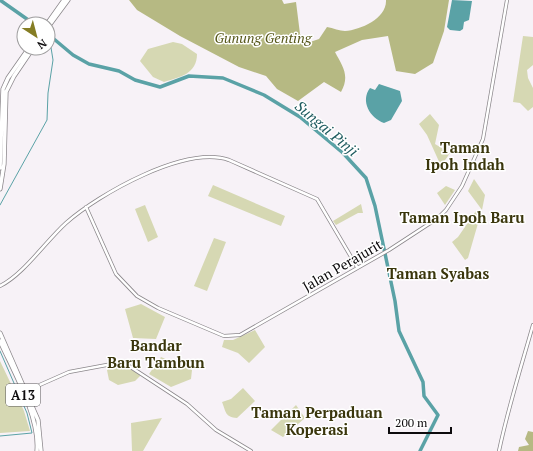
<svg xmlns="http://www.w3.org/2000/svg" width="533" height="451" font-family="'PT Serif',serif">
	<rect width="100%" height="100%" fill="#f7f2f7"/>
	<path fill="#d6d8b3" d="M523,36L533,37V65L527,70L528,78L533,88V107L528,111L520,103L513,102Z
		M173,42L182,44L197,54C197,74 180,77 164,82L153,77L140,61L148,49Z
		M430,114L439,125L435,144L450,153L441,166L427,135L419,124Z
		M474,179L485,195L482,210L468,191Z
		M213,185L285,216L281,226L208,196Z
		M446,186L455,190L445,205L437,193Z
		M361,204L363,213H358L336,225L333,221Z
		M145,205L158,237L148,242L135,209Z
		M476,211L481,213L468,258L465,260L452,242L458,237Z
		M214,238L226,242L207,291L194,286Z
		M141,304L165,317L156,339L133,338L125,309Z
		M255,330L265,347L249,363L238,353L222,347L224,340H233Z
		M161,357L192,370L191,379L171,387L149,374Z
		M0,361L24,411L30,431L0,433Z
		M123,365L141,375L135,381L118,385L109,380L107,370L111,367Z
		M243,388L255,401L237,418C225,417 226,412 222,402L231,399Z
		M296,405L305,418L283,437L271,430Z
		M162,418L143,451H132L131,423Z"/>
	<path fill="#b6b983" d="M129,0H282L284,4L296,2L300,34L307,43L319,39L327,27C333,28 340,31 345,31C361,30 387,18 386,0H449L444,31L433,63L415,74L396,71L388,36L362,40L335,52C343,67 350,76 341,92L324,82L298,101L277,89L266,76L239,67L180,36L137,10Z
		M528,431L533,432V451H518L519,447L529,445L525,439Z"/>
	<path fill="#5aa2a6" d="M452,0L472,1L469,20L464,22L463,29L460,31L450,30L447,27Z
		M379,84L400,91L402,101L391,120L384,123C370,118 360,101 370,88L375,90Z"/>
	<g fill="none" stroke-linecap="round" stroke-linejoin="round">
		<path stroke="#5aa2a6" stroke-width="1" d="M0,205L47,120L48,93L53,60L49,35
			M0,351L27,413L32,433L0,436"/>
		<path stroke="#5aa2a6" stroke-width="3.5" d="M0,0L34,24
			M48,34L73,55L89,64L119,71L135,80L160,87L189,76L223,78L264,95L300,117L343,153L366,178L375,206L395,301L399,331L423,382L424,396L438,415L420,451"/>
		<defs>
			<path id="minor" d="M86,207L116,274L137,296L158,308L224,336L240,335L389,250L438,218L446,210L462,186L483,139L507,0
				M0,286C23,275 46,241 66,223C99,194 185,145 229,160L317,199L357,267
				M26,391L69,372L112,364H126L187,404L216,430L251,451
				M499,451C508,408 521,367 533,325"/>
			<path id="major" d="M47,24L64,0
				M48,27L68,0
				M0,168L3,89L8,78L29,48
				M0,189L4,164L6,92L14,76L33,48
				M0,333L38,420L41,451
				M0,341C14,372 40,417 37,451"/>
		</defs>
		<use href="#minor" stroke="#8b878b" stroke-width="4"/>
		<use href="#major" stroke="#8b878b" stroke-width="5"/>
		<use href="#minor" stroke="#fff" stroke-width="2.5"/>
		<use href="#major" stroke="#fff" stroke-width="3.5"/>
	</g>
	<g text-anchor="middle" dominant-baseline="central" stroke-width="3" stroke-linejoin="round" paint-order="stroke">
		<rect fill="#fff" stroke="#565456" stroke-width="1" x="6" y="384" width="34" height="22" rx="3"/>
		<g font-size="13" font-weight="bold" fill="#0d0b0d">
			<text x="23" y="395">A13</text>
		</g>
		<g font-size="14" font-style="italic" fill="#565719" stroke="#fff">
			<text x="263" y="37">Gunung Genting</text>
		</g>
		<g font-size="14" fill="#0d0b0d" stroke="#fff">
			<text transform="translate(342 265) rotate(-30)">Jalan Perajurit</text>
		</g>
		<g font-size="15" font-style="italic" fill="#1f5c60" stroke="#fff">
			<text transform="translate(327 128) rotate(40)">Sungai Pinji</text>
		</g>
		<g font-size="15" font-weight="bold" fill="#3a360c" stroke="#fff">
			<text x="465" y="147">Taman<tspan x="465" dy="17">Ipoh Indah</tspan></text>
			<text x="462" y="217">Taman Ipoh Baru</text>
			<text x="438" y="273">Taman Syabas</text>
			<text x="156" y="345">Bandar<tspan x="156" dy="17">Baru Tambun</tspan></text>
			<text x="317" y="412">Taman Perpaduan<tspan x="317" dy="17">Koperasi</tspan></text>
		</g>
	</g>
	<g transform="translate(36 36) rotate(144)"><circle r="19" fill="#ffffff" stroke="#9e9d9e"/>
	<path d="M0-3L7 15L0 10L-7 15Z" fill="#857d24"/>
	<text y="-6" font-size="11" font-weight="bold" text-anchor="middle" fill="#0d0b0d">N</text>
	</g>
	<path d="M389 427v6h62v-6" fill="none" stroke="#0d0b0d" stroke-width="2"/>
	<text x="395" y="427" font-size="12" fill="#0d0b0d" stroke="#ffffff" stroke-width="3" paint-order="stroke">200 m</text>
</svg>
